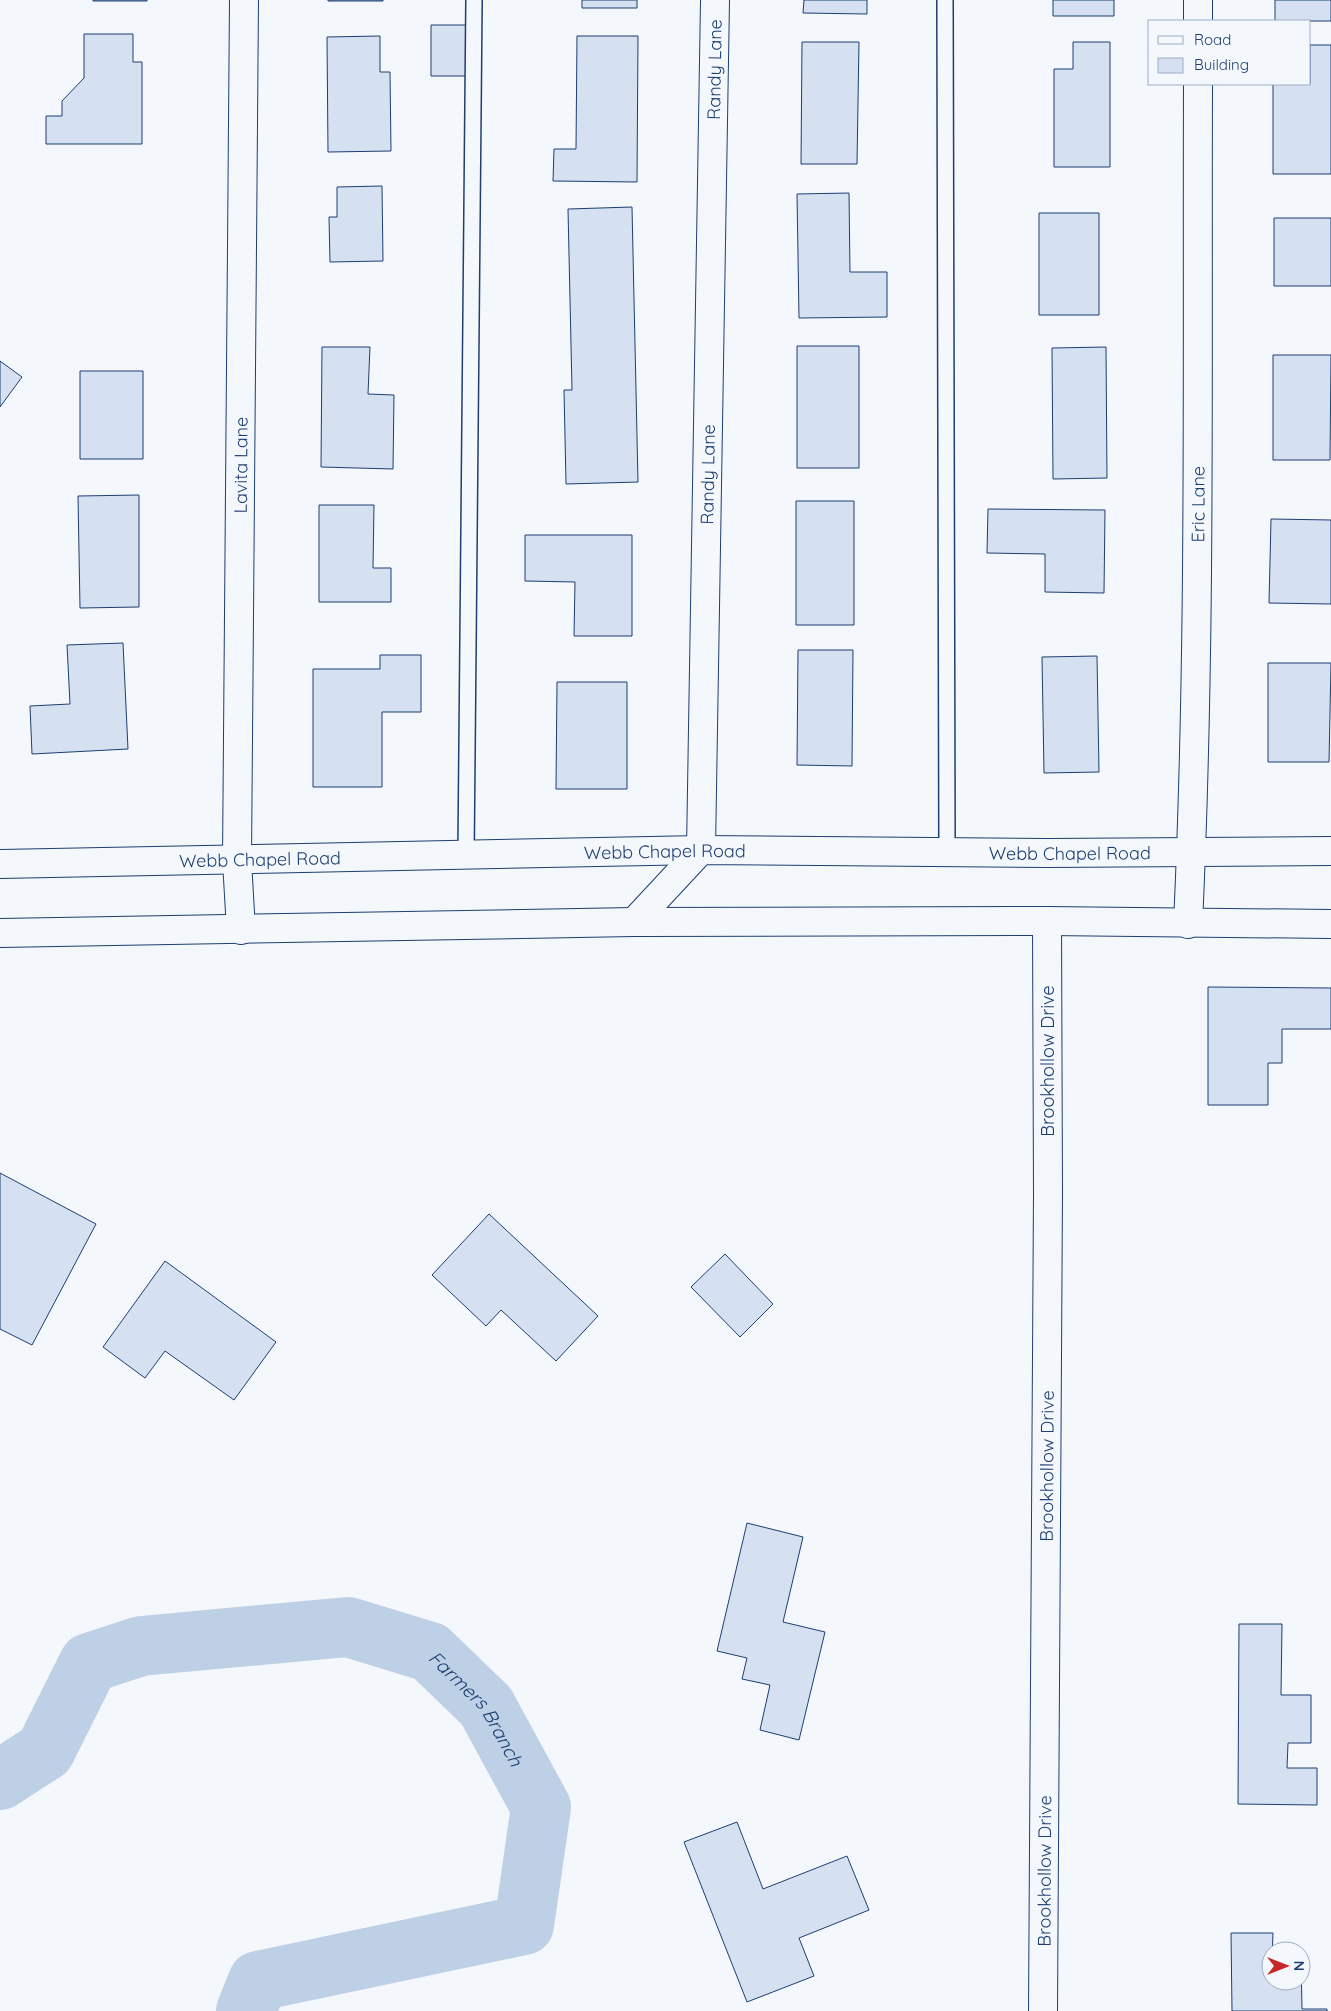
<svg xmlns="http://www.w3.org/2000/svg" width="1331" height="2011" font-family="Quicksand,sans-serif">
	<rect width="100%" height="100%" fill="#f4f7fb"/>
	<g fill="none" stroke-linecap="round" stroke-linejoin="round">
		<path stroke="#bed0e5" stroke-width="60" id="s1" d="M0,1780L45,1751L89,1663L141,1646L348,1627L430,1652L486,1706L541,1807L524,1925L258,1981L246,2011"/>
	</g>
	<path fill="#d5e0f0" stroke="#1d3f73" d="M93,0H147V1H93Z
		M328,0H383V1H328Z
		M582,0H637V8H582Z
		M804,0H867V14L803,13Z
		M1053,0H1114V16H1053Z
		M1275,0H1331V21H1275Z
		M431,25H472V76H431Z
		M84,34H133V62H142V144H46V116H62V101L84,78Z
		M380,36V72H390L391,151L328,152L327,37Z
		M577,36H638L637,182L553,181L554,149H576Z
		M802,42H859L857,164H801Z
		M1073,42H1110V167H1054V69H1073Z
		M1310,45H1331V174H1273V84H1310Z
		M382,186L383,261L330,262L329,217H337V187Z
		M849,193L850,272H887V317L799,318L797,194Z
		M632,207L638,482L566,484L564,390H572L568,209Z
		M1039,213H1099V315H1039Z
		M1274,218H1331V286H1274Z
		M797,346H859V468H797Z
		M322,347H370L368,394L394,395L393,469L321,467Z
		M1106,347L1107,478L1053,479L1052,348Z
		M1273,355H1331L1330,460H1273Z
		M0,361L22,377L0,407Z
		M80,371H143V459H80Z
		M139,495V607L80,608L78,496Z
		M796,501H854V625H796Z
		M319,505H374L373,568H391V602H319Z
		M988,509L1105,510L1104,593L1045,592V554L987,553Z
		M1271,519L1331,520V604L1269,603Z
		M525,535H632V636H574L575,582L525,581Z
		M123,643L128,749L32,754L30,706L70,704L67,645Z
		M798,650H853L852,766L797,765Z
		M380,655H421V712H382V787H313V669H380Z
		M1097,656L1099,772L1044,773L1042,657Z
		M1268,663H1331L1329,762H1268Z
		M557,682H627V789H556Z
		M1208,987L1331,988V1029H1282V1063H1268V1105H1208Z
		M0,1173L96,1224L32,1345L0,1329Z
		M489,1214L598,1316L556,1361L501,1310L486,1326L432,1275Z
		M725,1254L773,1304L740,1337L691,1287Z
		M165,1261L276,1342L234,1400L165,1351L145,1378L103,1347Z
		M747,1523L803,1537L783,1622L825,1632L799,1740L760,1730L770,1685L742,1679L747,1658L717,1651Z
		M1239,1624H1282L1281,1695H1311V1743H1288L1287,1768H1317V1805L1238,1804Z
		M737,1822L763,1889L847,1856L869,1910L799,1938L814,1976L747,2002L684,1842Z
		M1231,1933H1273L1271,1981H1301V1960L1302,2009H1327V2011H1232Z"/>
	<g fill="none" stroke-linecap="round" stroke-linejoin="round">
		<defs>
			<path id="lane" d="M945,0L947,852
				M466,856L474,0"/>
			<g id="street">
				<path d="M1198,21V0"/>
				<path id="s2" d="M634,922L701,850L715,0"/>
				<path id="s3" d="M1188,924C1201,644 1197,364 1198,84"/>
				<path id="s4" d="M241,930L237,861L244,0"/>
				<path id="s5" d="M1043,2011L1048,1192L1047,921"/>
			</g>
			<g id="secondary">
				<path id="s6" d="M0,864L701,850L1047,853L1331,851"/>
				<path d="M0,933L634,922L1047,921L1331,924"/>
			</g>
		</defs>
		<use href="#lane" stroke="#1d3f73" stroke-width="18"/>
		<use href="#street" stroke="#1d3f73" stroke-width="30"/>
		<use href="#secondary" stroke="#1d3f73" stroke-width="30"/>
		<use href="#lane" stroke="#f4f7fb" stroke-width="15"/>
		<use href="#street" stroke="#f4f7fb" stroke-width="28"/>
		<use href="#secondary" stroke="#f4f7fb" stroke-width="28"/>
	</g>
	<g text-anchor="middle" dominant-baseline="central" stroke-width="4" stroke-linejoin="round" paint-order="stroke">
		<g font-size="18" fill="#1d3f73" stroke="#f4f7fb">
			<text stroke="none"><textPath href="#s2" startOffset="879">Randy Lane</textPath></text>
			<text stroke="none"><textPath href="#s4" startOffset="465">Lavita Lane</textPath></text>
			<text stroke="none"><textPath href="#s2" startOffset="474">Randy Lane</textPath></text>
			<text stroke="none"><textPath href="#s3" startOffset="420">Eric Lane</textPath></text>
			<text stroke="none"><textPath href="#s6" startOffset="665">Webb Chapel Road</textPath></text>
			<text stroke="none"><textPath href="#s6" startOffset="1070">Webb Chapel Road</textPath></text>
			<text stroke="none"><textPath href="#s6" startOffset="260">Webb Chapel Road</textPath></text>
			<text transform="translate(1047 1061) rotate(-90)">Brookhollow Drive</text>
			<text stroke="none"><textPath href="#s5" startOffset="545">Brookhollow Drive</textPath></text>
			<text stroke="none"><textPath href="#s5" startOffset="140">Brookhollow Drive</textPath></text>
		</g>
		<g font-size="19" font-style="italic" fill="#1d3f73" stroke="#f4f7fb">
			<text stroke="none"><textPath href="#s1" startOffset="574">Farmers Branch</textPath></text>
		</g>
	</g>
	<rect x="1148" y="20" width="162" height="65" fill="#f4f7fb" stroke="#9eadc5"/>
	<rect x="1158" y="36" width="25" height="8" fill="#f4f7fb" stroke="#9eadc5"/>
	<text x="1194" y="45" font-size="15" fill="#1d3f73">Road</text>
	<rect x="1158" y="58" width="25" height="15" fill="#d5e0f0" stroke="#9eadc5"/>
	<text x="1194" y="70" font-size="15" fill="#1d3f73">Building</text>
	<g transform="translate(1286 1966) rotate(90)"><circle r="24" fill="#f4f7fb" stroke="#9eadc5"/>
	<path d="M0-4L9 19L0 12L-9 19Z" fill="#c62828"/>
	<text y="-8" font-size="14" font-weight="bold" text-anchor="middle" fill="#1d3f73">N</text>
	</g>
</svg>
